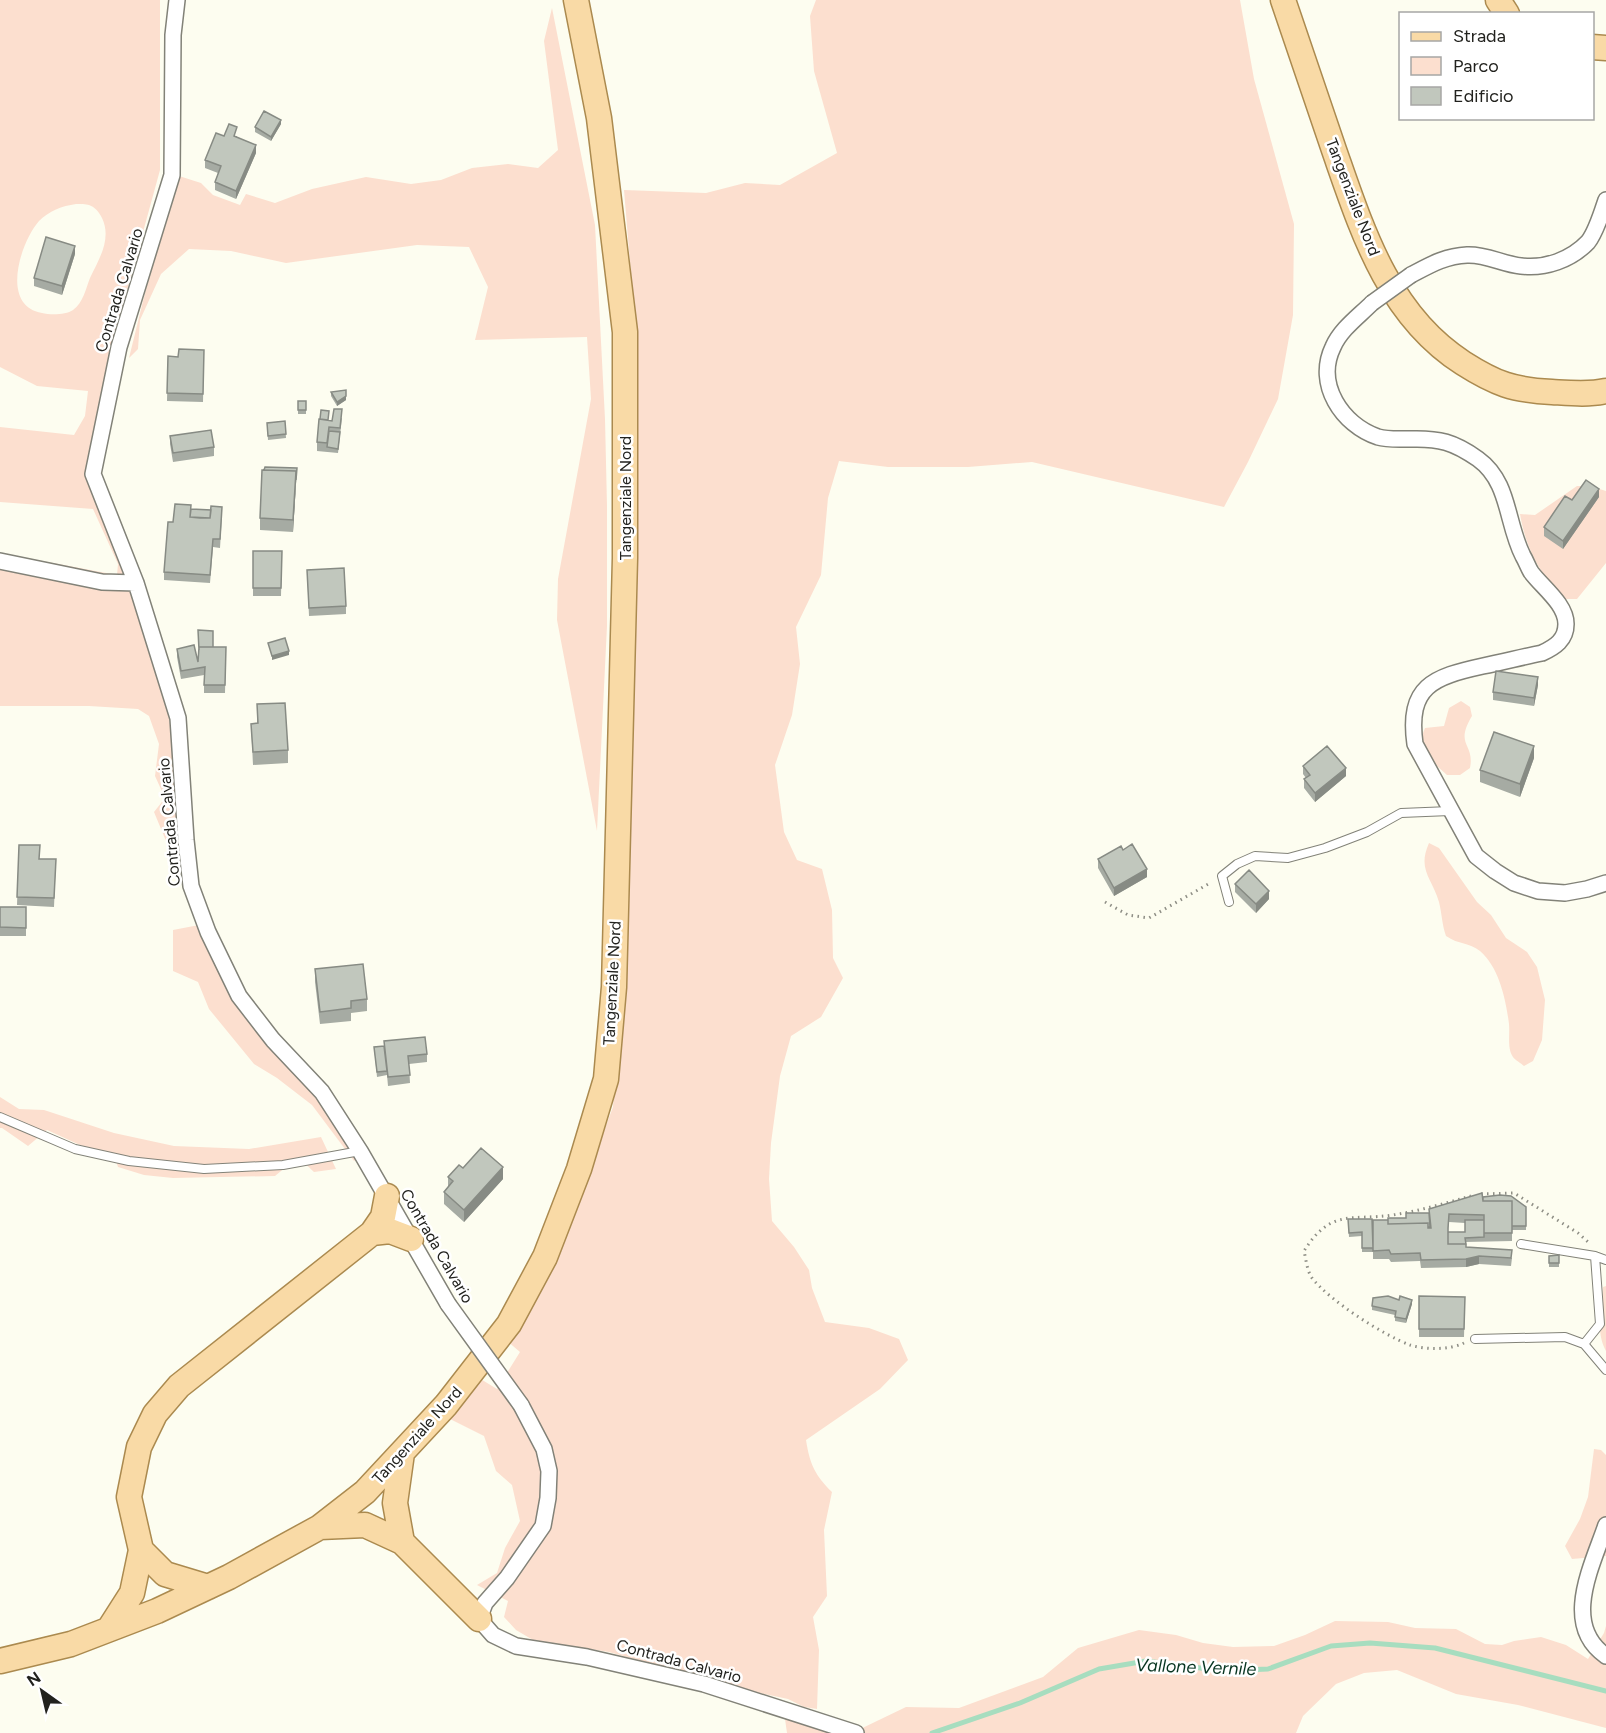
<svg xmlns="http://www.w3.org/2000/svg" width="1606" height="1733" font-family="Figtree,sans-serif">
	<rect width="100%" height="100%" fill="#fdfdf0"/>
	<path fill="#fcdfcf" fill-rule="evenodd" d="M0,0H160V170L108,360L91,445L90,472L161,676L175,750L178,870L154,812L165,798L155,776L159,744L149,716L138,709L89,706H0V553L117,575L118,564L93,509L0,502V427L74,435L85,416L88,391L37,386L0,367ZM76,204C80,204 86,204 89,205C95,207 99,212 102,218C112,239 99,259 90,278C86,288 83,303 73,310C66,315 50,315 42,313C0,306 20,243 39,221C49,211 62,206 76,204Z
		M816,0H1240L1254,79L1294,224L1293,315L1278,399L1248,462L1224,507L1032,462L968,467H888L839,461L828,498L821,575L796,627L800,664L792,715L775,765L784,832L797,860L822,869L832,910L833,958L843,978L821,1017L791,1036L780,1076L771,1143L769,1179L772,1221L794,1247L809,1270L812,1288L825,1322L869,1328L899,1339L908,1360L880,1389L806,1440C810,1465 815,1475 832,1492L824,1530L827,1596L813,1617L819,1650L817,1709L804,1707L788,1699L741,1689L609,1652L533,1640L516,1630L504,1617L508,1601L477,1585L497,1573L505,1548L520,1521L512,1485L496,1471L484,1436L450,1419L479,1378L497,1389L520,1352L506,1340L582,1189L613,1107L625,924L636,335L624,190L706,193L745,183L780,185L837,153L814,71L810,16Z
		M552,8L595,225L605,419L607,506V626L597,831L557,620L558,579L591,399L587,337L475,340L488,287L469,247L417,245L286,263L231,251L189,249L161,274L140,320L138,349L129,358L146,289L179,176L201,183L213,195L240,205L246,194L275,203L312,189L366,177L411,184L441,180L472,168L508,164L538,168L558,150L544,41Z
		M1577,486H1590L1606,491V563L1577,599H1564C1539,572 1527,552 1520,514L1535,515Z
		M1461,701L1470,707L1472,716C1454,746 1475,743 1470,768L1460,775H1447L1428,758L1420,741L1425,728L1444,726L1449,708Z
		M1429,843L1439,848L1477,902L1491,915L1506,938L1527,952L1537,967L1545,1000L1542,1040L1533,1061L1524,1066C1521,1063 1515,1060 1513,1057C1507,1048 1510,1035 1509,1024C1506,1000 1499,967 1480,951C1469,942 1459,945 1446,936C1442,925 1442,914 1439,902C1432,878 1417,870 1429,843Z
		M199,925L237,1000L313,1090L360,1157L354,1161L312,1105L277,1078L254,1064L209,1009L198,982L173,971V930Z
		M0,1097L19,1109L44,1110L114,1133L174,1146L249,1149L321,1137L336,1169L314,1172L298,1157L275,1176L173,1178L144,1175L118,1167L114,1155L80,1145L47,1130L28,1146L2,1128H0Z
		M1606,1286V1351C1595,1331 1602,1309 1603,1287Z
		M1594,1449L1601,1450L1606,1455V1556L1572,1559L1565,1546L1580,1519L1588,1497Z
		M1335,1621L1388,1622L1415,1628L1456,1629L1485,1644L1502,1645L1514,1641L1541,1637L1566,1645L1588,1659L1604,1633L1606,1626V1728L1518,1705L1456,1694L1397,1670L1364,1673L1336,1684L1303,1716L1296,1733H852L906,1707L959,1708L1043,1677L1078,1648L1139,1630L1176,1635L1203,1643L1233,1647L1274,1646L1305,1635Z
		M785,1719L819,1725L844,1733H787Z"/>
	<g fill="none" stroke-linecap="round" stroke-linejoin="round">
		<path stroke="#a7ddbf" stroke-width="5" d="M932,1733L1020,1703L1099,1669L1146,1661L1224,1671L1268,1669L1331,1646L1370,1643L1435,1648L1606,1691"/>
		<defs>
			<path id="lane" d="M1229,902L1222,876L1237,864L1255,856L1288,858L1325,848L1367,832L1401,813L1450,811
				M0,1117L75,1149L129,1161L204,1169L283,1165L360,1151
				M1521,1244L1595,1256L1600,1324L1584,1344
				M1595,1256L1606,1260
				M1475,1339L1565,1337L1584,1344L1606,1370"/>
			<path id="street" d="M177,0L173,35L172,175L119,347L93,474L136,583L178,718L186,840L191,886L208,932L239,996L273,1040L322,1092L360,1151L448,1304
				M1411,275C1430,265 1445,256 1467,255C1486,254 1502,264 1521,266C1545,269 1571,260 1588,242C1596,232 1602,212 1606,200
				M1372,303C1358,317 1341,329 1333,347C1315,384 1342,425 1378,437C1388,440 1400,439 1410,439C1439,438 1454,442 1478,459C1510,482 1506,523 1523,556C1526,561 1528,567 1531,572C1542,587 1566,604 1566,624C1566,640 1555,647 1542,653C1522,657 1503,662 1483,666C1433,677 1407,686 1415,744L1476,856L1495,871L1514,883L1538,891L1565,893L1587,889L1606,883
				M0,561L102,582L136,583
				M521,1405L544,1449L549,1471L548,1498L543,1526L507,1578L485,1603L479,1619L493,1635L516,1646L587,1657L704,1684L856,1733
				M1606,1525C1592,1566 1561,1625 1606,1656"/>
			<path id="primary" d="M1283,0C1300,50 1317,100 1334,150C1362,230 1388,315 1463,363C1496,384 1513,390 1552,392C1569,393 1589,395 1606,391
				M1498,0L1507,14
				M1592,47L1606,48
				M372,1233L390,1231L411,1239
				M320,1527L365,1525L402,1542L479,1619
				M402,1542L395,1503L402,1453
				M141,1550L165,1574L208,1587
				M109,1629L132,1593L141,1550L129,1497L139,1447L155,1414L179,1386L372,1233L383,1217L387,1196
				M0,1661L71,1644L157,1611L229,1577L320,1527L365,1492L446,1405L509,1324L545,1257L579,1169L606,1079L614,987L625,558V332L599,118L576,0"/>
		</defs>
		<use href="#lane" stroke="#828278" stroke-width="10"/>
		<use href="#street" stroke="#828278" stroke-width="18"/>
		<use href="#primary" stroke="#ab8a4f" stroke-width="27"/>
		<path stroke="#8e8e85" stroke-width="3" stroke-dasharray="1.5 4.5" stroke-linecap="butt" d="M1105,902L1128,915L1149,918L1210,883
			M1481,1194L1514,1193L1578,1233L1588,1242
			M1464,1343C1449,1350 1427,1350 1410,1345C1383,1335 1330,1301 1312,1278C1307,1271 1306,1259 1304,1251C1331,1208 1351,1221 1393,1215C1419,1211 1446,1203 1471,1196"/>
		<use href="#lane" stroke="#fff" stroke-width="8"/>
		<use href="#street" stroke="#fff" stroke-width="15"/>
		<use href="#primary" stroke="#f9daa6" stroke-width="24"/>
		<defs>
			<path id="street-bridge" d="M1372,303L1411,275
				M448,1304L521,1405"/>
		</defs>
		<use href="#street-bridge" stroke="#828278" stroke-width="18" stroke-linecap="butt"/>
		<use href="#street-bridge" stroke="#fff" stroke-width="15"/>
	</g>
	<path fill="#a6aba3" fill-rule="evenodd" d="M281,124L271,141L255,132V127Z
		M224,136H237V137L256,153L236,199L215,190V182L218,173L205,168V160Z
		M75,254L62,295L34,286V278Z
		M204,350L203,402L167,401L168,356L178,357Z
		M346,390V400L337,406L331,396V392Z
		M298,401H306V414H298Z
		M342,418L338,453L317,451V442L320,419L332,421Z
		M285,421L286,438L268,440L267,423Z
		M170,436L214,447V456L173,462L170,444Z
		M297,468L293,532L260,530V518Z
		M1599,497L1563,549L1544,536V527L1572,500Z
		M191,509L222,515L220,548L213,547L210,583L164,580V572L173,522Z
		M253,551H282L281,596H253Z
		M307,570L346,606V614L309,616Z
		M213,647H226L225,693H204V675L181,679L177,657V649L198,662L199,652Z
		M1538,685L1534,706L1493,700V692Z
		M257,704L288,750V763L253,765L251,724L257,723Z
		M1534,758L1520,797L1480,782V770Z
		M1303,766L1346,776L1315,802L1304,788V779L1306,778L1303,774Z
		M19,845L40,859H56L54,907L17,905Z
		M1123,850L1147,877L1114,896L1098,868V859Z
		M1235,884L1269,899L1256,913L1235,892Z
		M0,907H26V936H0Z
		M315,969L367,999V1011L351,1013V1021L320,1024L315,982Z
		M384,1046L427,1054V1062L409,1064L410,1083L388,1086L387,1075L377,1077L374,1047Z
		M463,1168L503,1179L464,1222L444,1204V1192L448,1187V1177Z
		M1483,1197L1526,1207V1230H1512V1220V1241L1465,1242L1466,1247L1512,1258L1511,1266L1479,1264L1466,1267L1421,1268L1420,1261L1391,1262L1389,1259H1373V1252H1362V1236L1349,1237L1348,1219L1373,1234L1406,1218L1429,1213ZM1449,1222L1465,1223V1232H1448Z
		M1559,1255V1267H1549V1256Z
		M1419,1296L1465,1297L1464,1337H1419Z
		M1399,1300L1412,1304L1406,1323L1395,1321V1315L1372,1310V1306Z"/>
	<path fill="#878b84" d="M281,120V124L271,141V137Z
		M256,145V153L236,199V191Z
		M75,246V254L62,295V286Z
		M346,396V400L337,406V402Z
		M297,468L293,532V520Z
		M1599,489V497L1563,549V541Z
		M289,651V655L272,660V656Z
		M1538,677V685L1534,706V698Z
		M1534,746V758L1520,797V784Z
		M1346,768V776L1315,802V793Z
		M1147,869V877L1114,896V888Z
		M1269,891V899L1256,913V904Z
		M503,1167V1179L464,1222V1210Z
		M1479,1256V1264L1466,1267V1259Z
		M1412,1300V1304L1406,1323V1319Z"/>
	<path fill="#c1c7bd" stroke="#878b84" stroke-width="1.5" d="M264,111L281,120L271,137L255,127Z
		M229,124L237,127L234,136L256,145L236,191L215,182L221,166L205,160L216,133L224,136Z
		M46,237L75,246L62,286L34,278Z
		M179,349L204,350L203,394L167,393L168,356L178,357Z
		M346,390V396L337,402L331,392Z
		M298,401H306V410H298Z
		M334,409H342L340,428L329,427L327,443L317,442L319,419L332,421Z
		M321,410L329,411L328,420L320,419Z
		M285,421L286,434L268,436L267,423Z
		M211,430L214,447L173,453L170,436Z
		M329,431L340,432L338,449L327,447Z
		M265,467L297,468L296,480V471L264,470Z
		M262,470L296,471L293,520L260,518Z
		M1586,480L1599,489L1563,541L1544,527L1565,496L1572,500Z
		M175,504L191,505L190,517L200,518H210L211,506L222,507L220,539H213L210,575L164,572L168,522H173Z
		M191,509L211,510L210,518L190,517Z
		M253,551H282L281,588H253Z
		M344,568L346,606L309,608L307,570Z
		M198,630L213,631V647H199V650Z
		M285,638L289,651L272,656L268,643Z
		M194,645L198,662L199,647H226L225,685H204L205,667L181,671L177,649Z
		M1496,671L1538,677L1534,698L1493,692Z
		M285,703L288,750L253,752L251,724L258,723L257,704Z
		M1494,732L1534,746L1520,784L1480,770Z
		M1327,746L1346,768L1315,793L1304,779L1310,775L1303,766Z
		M1132,844L1147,869L1114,888L1098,859L1121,846L1123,850Z
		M19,845H40L39,859H56L54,898L17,897Z
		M1249,870L1269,891L1256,904L1235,884Z
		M0,907H26V928L0,927Z
		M363,964L367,999L351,1001V1008L320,1012L315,969Z
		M425,1037L427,1054L408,1056L410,1075L388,1077L384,1041Z
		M384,1046L387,1071L377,1072L374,1047Z
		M481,1148L503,1167L464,1210L444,1192L453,1181L448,1177L459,1165L463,1168Z
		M1482,1193L1483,1201H1512V1233H1484V1215L1449,1214L1448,1228V1244H1466V1247L1512,1250L1511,1258L1479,1256L1466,1259L1421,1260L1420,1253L1391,1254L1389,1250L1373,1251V1220H1388V1224L1428,1223V1228H1431L1429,1209Z
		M1500,1195L1511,1196L1526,1207V1226H1512V1201H1483V1197Z
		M1406,1213H1429L1430,1227H1428V1223L1388,1224V1218H1406Z
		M1348,1219H1372L1373,1248H1362V1232L1349,1233Z
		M1465,1220H1484V1237L1465,1238L1466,1244H1448V1232H1465Z
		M1559,1255V1263H1549V1256Z
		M1388,1296L1399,1300L1400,1296L1412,1300L1406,1319L1395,1317L1396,1311L1372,1306L1373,1298Z
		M1419,1296L1465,1297L1464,1329H1419Z"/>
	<g text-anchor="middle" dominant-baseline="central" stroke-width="5" stroke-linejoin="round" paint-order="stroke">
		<g font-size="16" fill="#22221e" stroke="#fff">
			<text transform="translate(1353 197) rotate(69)">Tangenziale Nord</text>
			<text transform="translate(119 290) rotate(-73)">Contrada Calvario</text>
			<text transform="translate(625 498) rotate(-90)">Tangenziale Nord</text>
			<text transform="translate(169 822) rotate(-95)">Contrada Calvario</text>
			<text transform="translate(612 983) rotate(-87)">Tangenziale Nord</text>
			<text transform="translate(437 1246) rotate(60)">Contrada Calvario</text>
			<text transform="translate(417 1435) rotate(-48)">Tangenziale Nord</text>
			<text transform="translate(679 1661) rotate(15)">Contrada Calvario</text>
		</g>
		<g font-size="18" font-style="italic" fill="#083521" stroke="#fff">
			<text transform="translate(1196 1667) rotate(2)">Vallone Vernile</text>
		</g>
	</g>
	<rect x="1399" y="12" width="195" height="108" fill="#ffffff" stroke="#a7a7a5" stroke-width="1.5"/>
	<rect x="1411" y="32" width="30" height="9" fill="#f9daa6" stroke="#a7a7a5" stroke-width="1.5"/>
	<text x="1453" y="42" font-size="18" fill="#22221e">Strada</text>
	<rect x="1411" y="57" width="30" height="18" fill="#fcdfcf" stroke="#a7a7a5" stroke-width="1.5"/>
	<text x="1453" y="72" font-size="18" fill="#22221e">Parco</text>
	<rect x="1411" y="87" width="30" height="18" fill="#c1c7bd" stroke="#a7a7a5" stroke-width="1.5"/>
	<text x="1453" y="102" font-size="18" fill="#22221e">Edificio</text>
	<g transform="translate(42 1691) rotate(326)" stroke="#ffffff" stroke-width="4.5" paint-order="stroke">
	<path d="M0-4.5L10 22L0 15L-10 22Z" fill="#22221e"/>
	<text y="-9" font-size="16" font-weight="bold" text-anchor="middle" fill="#22221e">N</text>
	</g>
</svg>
